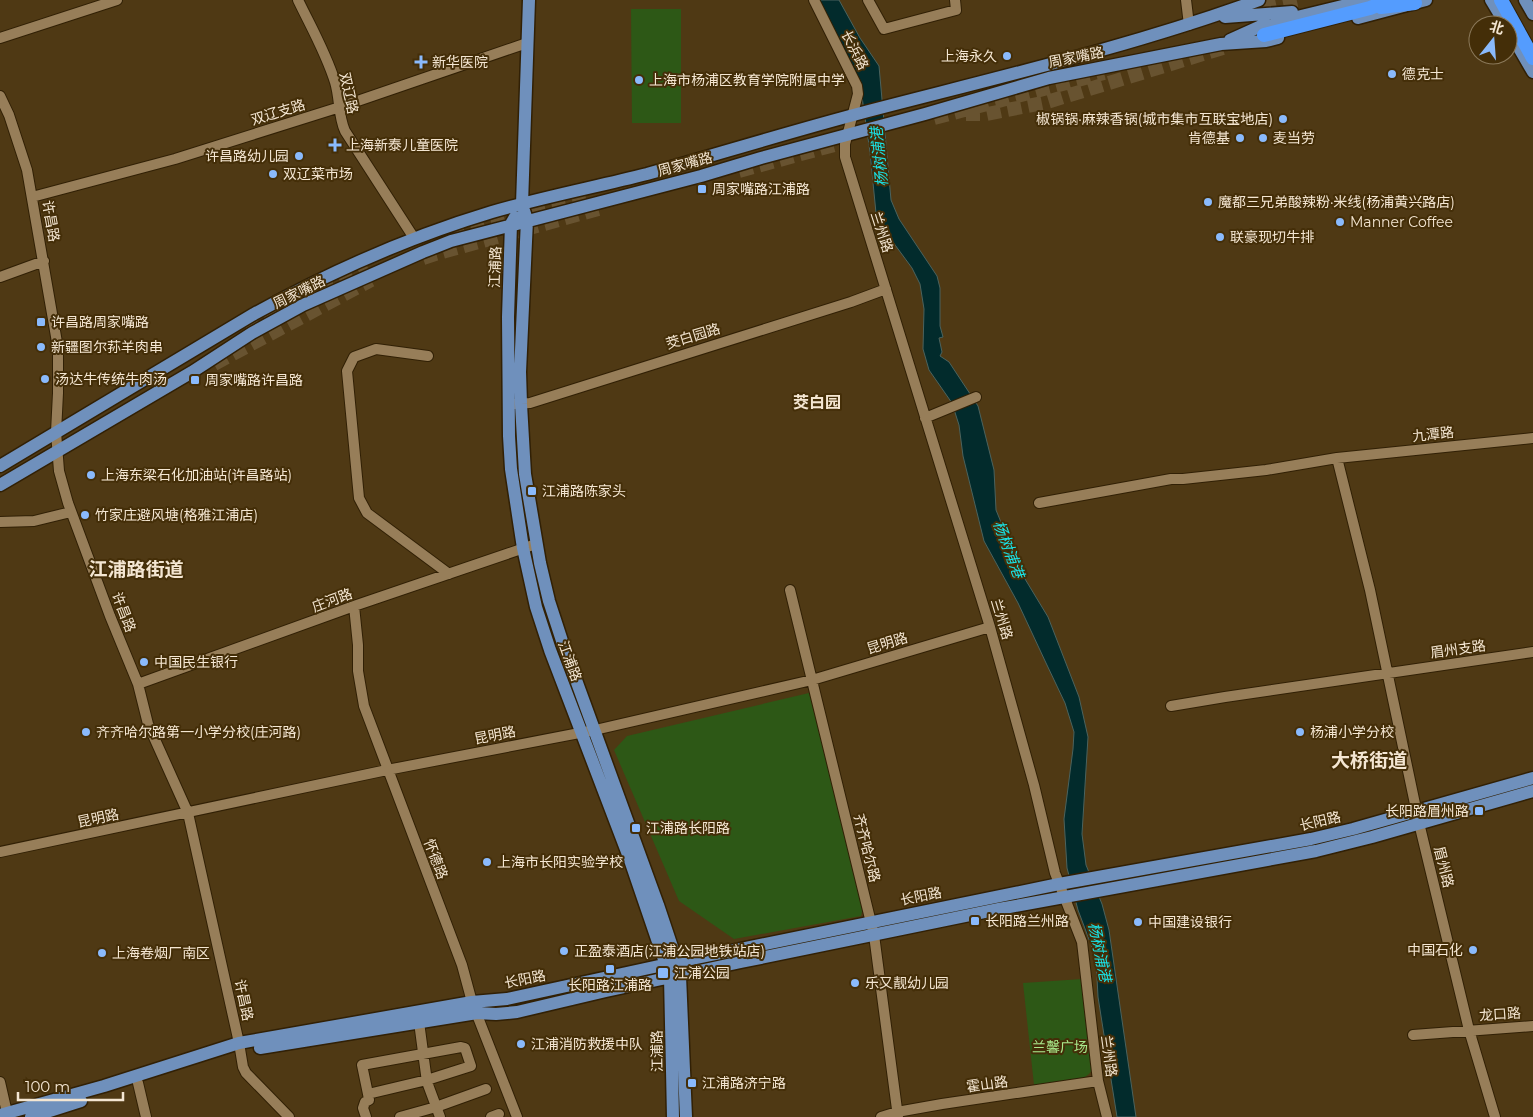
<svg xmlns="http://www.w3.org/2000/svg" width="1533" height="1117" font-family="Montserrat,'Noto Sans SC',sans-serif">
	<rect width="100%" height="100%" fill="#4f3914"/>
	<path fill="#2d5816" d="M631,9H681V123H632Z
		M809,693L864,904L861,916L734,939L679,901L614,750L627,736Z
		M1082,979L1093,1069L1089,1074L1084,1078L1034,1085L1023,983Z"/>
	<path fill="#022b2c" stroke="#4b635e" d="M818,0H839L860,38L879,66L891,200L899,219L937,276L940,288V326L943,337L939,338L942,352L940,356L949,362L978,406L994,470L996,510L1022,574L1048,617L1079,697L1088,737L1082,834L1086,865L1102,904L1109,930L1136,1117H1117L1098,997L1096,958L1078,910L1067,868L1064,819L1073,749L1074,732L1065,703L1046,663L1018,603L984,541L963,456L959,425L952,403L929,370L923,349L924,309L920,284L912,268L879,223L876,213L870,152L861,90Z"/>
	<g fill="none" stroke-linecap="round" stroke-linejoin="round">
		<path stroke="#685330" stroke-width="14" stroke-dasharray="14 7" stroke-linecap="butt" d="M1242,12L1297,0
			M966,114H987L1047,102L1226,47
			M934,118L1104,73
			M739,171L834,145
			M430,238L592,193
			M423,258L435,254L602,208
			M245,326L366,264
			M214,364L371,280"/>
		<defs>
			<path id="minor" d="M298,0C311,27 326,53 335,82C340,98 338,116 345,131L414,238
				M814,0L857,86L858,94L845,144V157L990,627L1034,785L1055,873L1082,942L1098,1081L1107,1117
				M868,0L884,29L956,10L955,0
				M1186,0L1189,25
				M0,38L117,0
				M0,96L9,115L27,170L58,348V393L56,432L59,471L68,503L110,616L138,684L148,724L188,813L239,1043L243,1067L246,1073L289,1117
				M32,197L175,159L340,107L527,43
				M0,277L44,261
				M428,356L376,349L354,357L347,371L359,498L367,513L449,574
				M514,404L530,403L851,302L886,289
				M925,418L976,397
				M1337,458L1370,590L1419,823L1469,1030L1495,1117
				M1039,503L1171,479H1183L1266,470L1337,458L1533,438
				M0,522L34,521L71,512
				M790,590L874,935L898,1117
				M354,606L358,645V671L364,706L462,965L472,1002L517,1117
				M138,684L354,606L536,544
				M1171,706L1225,697L1533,652
				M0,852L387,770L595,730L812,680L990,627
				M419,1022L427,1082L440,1117
				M1413,1035L1533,1026
				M461,1047L465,1048L471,1066L427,1080L368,1094L362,1065Z
				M0,1082L8,1117
				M138,1083L146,1117
				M366,1117L363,1108L365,1102L369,1100L368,1094
				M400,1117L436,1107L486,1089
				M491,1117L499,1114
				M881,1117L897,1112L942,1104L1098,1081"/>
			<path id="major" d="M529,0L522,204L527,220L520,372L521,404L525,474L540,563L549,601L564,647L658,905L677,962L680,976L686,1117
				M1491,0L1506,25
				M1525,0L1533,14
				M1225,17L1292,12
				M1358,18L1426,0
				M1508,29L1533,72
				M1230,40L1261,26L1367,0
				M515,217L511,224L508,317L509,436L511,469L523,548L536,607L550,650L629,857L670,977L673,1117
				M0,466L254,314C330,272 409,237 492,212C543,197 596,187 647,174C718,154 789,132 861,113C995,78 1130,47 1259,0
				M0,485L192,372L252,333L303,305L423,252L451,241L701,176L761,158L925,114L1049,78L1221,44L1266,41L1278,38
				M260,1048L477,1013L496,1014L517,1012L606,991L741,962L999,909L1316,851L1372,837L1533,791
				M0,1115L104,1086L239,1043L472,1002L507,999L677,962L1059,884L1311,839L1353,829L1533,778
				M31,1117L81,1101"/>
			<path id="highway" d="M1501,0L1533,58
				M1381,7L1415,3
				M1264,35L1370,8L1390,0"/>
		</defs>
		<use href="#minor" stroke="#312005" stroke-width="12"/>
		<use href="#major" stroke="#312005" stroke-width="15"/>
		<use href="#highway" stroke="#312005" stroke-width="16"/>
		<use href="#minor" stroke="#977e59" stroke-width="10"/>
		<use href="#major" stroke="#6f90bc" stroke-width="12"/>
		<use href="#highway" stroke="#549cfe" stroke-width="14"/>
	</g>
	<g fill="#8abafc" stroke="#442e08" stroke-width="2">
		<circle cx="1007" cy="56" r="5"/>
		<path d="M418.5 54.5h5v5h5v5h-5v5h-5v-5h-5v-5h5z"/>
		<circle cx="1392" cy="74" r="5"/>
		<circle cx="639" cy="80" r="5"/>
		<circle cx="1283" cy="119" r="5"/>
		<circle cx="1240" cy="138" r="5"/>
		<circle cx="1263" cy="138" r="5"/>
		<path d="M332.5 137.5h5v5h5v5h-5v5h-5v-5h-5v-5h5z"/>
		<circle cx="299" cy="156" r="5"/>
		<circle cx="273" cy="174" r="5"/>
		<rect x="697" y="184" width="10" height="10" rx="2.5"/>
		<circle cx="1208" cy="202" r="5"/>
		<circle cx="1340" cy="222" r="5"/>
		<circle cx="1220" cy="237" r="5"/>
		<rect x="36" y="317" width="10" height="10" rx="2.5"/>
		<circle cx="41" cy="347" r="5"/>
		<circle cx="45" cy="379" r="5"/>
		<rect x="190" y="375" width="10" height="10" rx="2.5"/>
		<circle cx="91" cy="475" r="5"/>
		<rect x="527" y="486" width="10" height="10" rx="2.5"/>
		<circle cx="85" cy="515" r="5"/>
		<circle cx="144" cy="662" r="5"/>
		<circle cx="86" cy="732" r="5"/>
		<circle cx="1300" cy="732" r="5"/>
		<rect x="1474" y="806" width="10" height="10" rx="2.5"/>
		<rect x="631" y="823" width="10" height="10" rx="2.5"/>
		<circle cx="487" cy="862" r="5"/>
		<rect x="970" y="916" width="10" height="10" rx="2.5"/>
		<circle cx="1138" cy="922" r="5"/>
		<circle cx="1473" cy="950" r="5"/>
		<circle cx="564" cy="951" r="5"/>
		<circle cx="102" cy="953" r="5"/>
		<rect x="605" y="964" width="10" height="10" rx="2.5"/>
		<rect x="657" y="967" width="12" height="12" rx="2.5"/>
		<circle cx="855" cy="983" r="5"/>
		<circle cx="521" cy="1044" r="5"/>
		<rect x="687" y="1078" width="10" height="10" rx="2.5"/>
	</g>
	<g text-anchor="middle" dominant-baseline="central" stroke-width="4" stroke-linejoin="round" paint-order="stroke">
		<g font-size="14" fill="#f4e6d2" stroke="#442e08">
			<text transform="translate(855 50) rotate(63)">长浜路</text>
			<text transform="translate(1076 57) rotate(-11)">周家嘴路</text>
			<text transform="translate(349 93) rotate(78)">双辽路</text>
			<text transform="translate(278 112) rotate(-17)">双辽支路</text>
			<text transform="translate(685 164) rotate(-15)">周家嘴路</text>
			<text transform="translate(51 221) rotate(80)">许昌路</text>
			<text transform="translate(882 232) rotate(72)">兰州路</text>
			<text transform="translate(495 267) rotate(-88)">江浦路</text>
			<text transform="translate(299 292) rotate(-26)">周家嘴路</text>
			<text transform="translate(693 336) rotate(-17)">茭白园路</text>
			<text transform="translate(1433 434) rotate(-6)">九潭路</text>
			<text transform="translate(332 600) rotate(-20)">庄河路</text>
			<text transform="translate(124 612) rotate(69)">许昌路</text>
			<text transform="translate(1002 619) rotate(73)">兰州路</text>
			<text transform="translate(887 643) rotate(-17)">昆明路</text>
			<text transform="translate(1458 649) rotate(-8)">眉州支路</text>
			<text transform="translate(570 661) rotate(70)">江浦路</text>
			<text transform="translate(495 735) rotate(-11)">昆明路</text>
			<text transform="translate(98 818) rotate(-12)">昆明路</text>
			<text transform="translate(1320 821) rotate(-13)">长阳路</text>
			<text transform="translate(867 848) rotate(76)">齐齐哈尔路</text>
			<text transform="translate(436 859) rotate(69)">怀德路</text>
			<text transform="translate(1444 867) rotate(76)">眉州路</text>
			<text transform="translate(921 896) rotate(-11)">长阳路</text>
			<text transform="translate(525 979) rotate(-11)">长阳路</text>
			<text transform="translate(244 1000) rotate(78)">许昌路</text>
			<text transform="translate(1500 1014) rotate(-4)">龙口路</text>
			<text transform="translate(657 1051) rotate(-91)">江浦路</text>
			<text transform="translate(1109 1056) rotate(82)">兰州路</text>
			<text transform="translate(987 1084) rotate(-8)">霍山路</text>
		</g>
		<g font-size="14" fill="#f4e6d2" stroke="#442e08" text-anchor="start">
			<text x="997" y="56" text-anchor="end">上海永久</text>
			<text x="432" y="62">新华医院</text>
			<text x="1402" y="74">德克士</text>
			<text x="649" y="80">上海市杨浦区教育学院附属中学</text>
			<text x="1273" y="119" text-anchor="end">椒锅锅·麻辣香锅(城市集市互联宝地店)</text>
			<text x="1230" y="138" text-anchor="end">肯德基</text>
			<text x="1273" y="138">麦当劳</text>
			<text x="346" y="145">上海新泰儿童医院</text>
			<text x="289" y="156" text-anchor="end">许昌路幼儿园</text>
			<text x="283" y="174">双辽菜市场</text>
			<text x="712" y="189">周家嘴路江浦路</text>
			<text x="1218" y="202">魔都三兄弟酸辣粉·米线(杨浦黄兴路店)</text>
			<text x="1350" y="222">Manner Coffee</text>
			<text x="1230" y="237">联豪现切牛排</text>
			<text x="51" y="322">许昌路周家嘴路</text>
			<text x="51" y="347">新疆图尔荪羊肉串</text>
			<text x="55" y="379">汤达牛传统牛肉汤</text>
			<text x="205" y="380">周家嘴路许昌路</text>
			<text x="101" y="475">上海东梁石化加油站(许昌路站)</text>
			<text x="542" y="491">江浦路陈家头</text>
			<text x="95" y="515">竹家庄避风塘(格雅江浦店)</text>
			<text x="154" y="662">中国民生银行</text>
			<text x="96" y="732">齐齐哈尔路第一小学分校(庄河路)</text>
			<text x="1310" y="732">杨浦小学分校</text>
			<text x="1469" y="811" text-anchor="end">长阳路眉州路</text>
			<text x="646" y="828">江浦路长阳路</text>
			<text x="497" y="862">上海市长阳实验学校</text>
			<text x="985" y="921">长阳路兰州路</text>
			<text x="1148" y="922">中国建设银行</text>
			<text x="1463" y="950" text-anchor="end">中国石化</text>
			<text x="574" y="951">正盈泰酒店(江浦公园地铁站店)</text>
			<text x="112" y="953">上海卷烟厂南区</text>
			<text x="674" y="973">江浦公园</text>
			<text x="865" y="983">乐又靓幼儿园</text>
			<text x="610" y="985" text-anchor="middle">长阳路江浦路</text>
			<text x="531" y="1044">江浦消防救援中队</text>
			<text x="702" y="1083">江浦路济宁路</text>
		</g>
		<g font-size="14" fill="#a8e98c" stroke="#442e08">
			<text x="1060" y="1047">兰馨广场</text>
		</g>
		<g font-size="15" font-style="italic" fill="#19e2e6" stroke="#442e08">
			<text transform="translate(879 157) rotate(-96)">杨树浦港</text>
			<text transform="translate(1009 549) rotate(69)">杨树浦港</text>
			<text transform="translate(1100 952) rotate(78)">杨树浦港</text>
		</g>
		<g font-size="16" font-weight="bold" fill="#f4e6d2" stroke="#442e08">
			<text x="817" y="402">茭白园</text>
		</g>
		<g font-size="19" font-weight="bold" fill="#f4e6d2" stroke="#442e08">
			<text x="136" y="569">江浦路街道</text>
			<text x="1369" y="760">大桥街道</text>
		</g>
	</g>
	<g transform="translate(1493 40) rotate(17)"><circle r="24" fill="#442e08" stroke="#8a7859"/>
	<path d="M0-4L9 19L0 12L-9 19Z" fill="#8abafc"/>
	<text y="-8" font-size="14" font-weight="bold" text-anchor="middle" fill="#f4e6d2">北</text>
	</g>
	<path d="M18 1092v8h105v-8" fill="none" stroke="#f4e6d2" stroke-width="2.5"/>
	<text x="25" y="1092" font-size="15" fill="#f4e6d2" stroke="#442e08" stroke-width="4" paint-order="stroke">100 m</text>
</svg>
